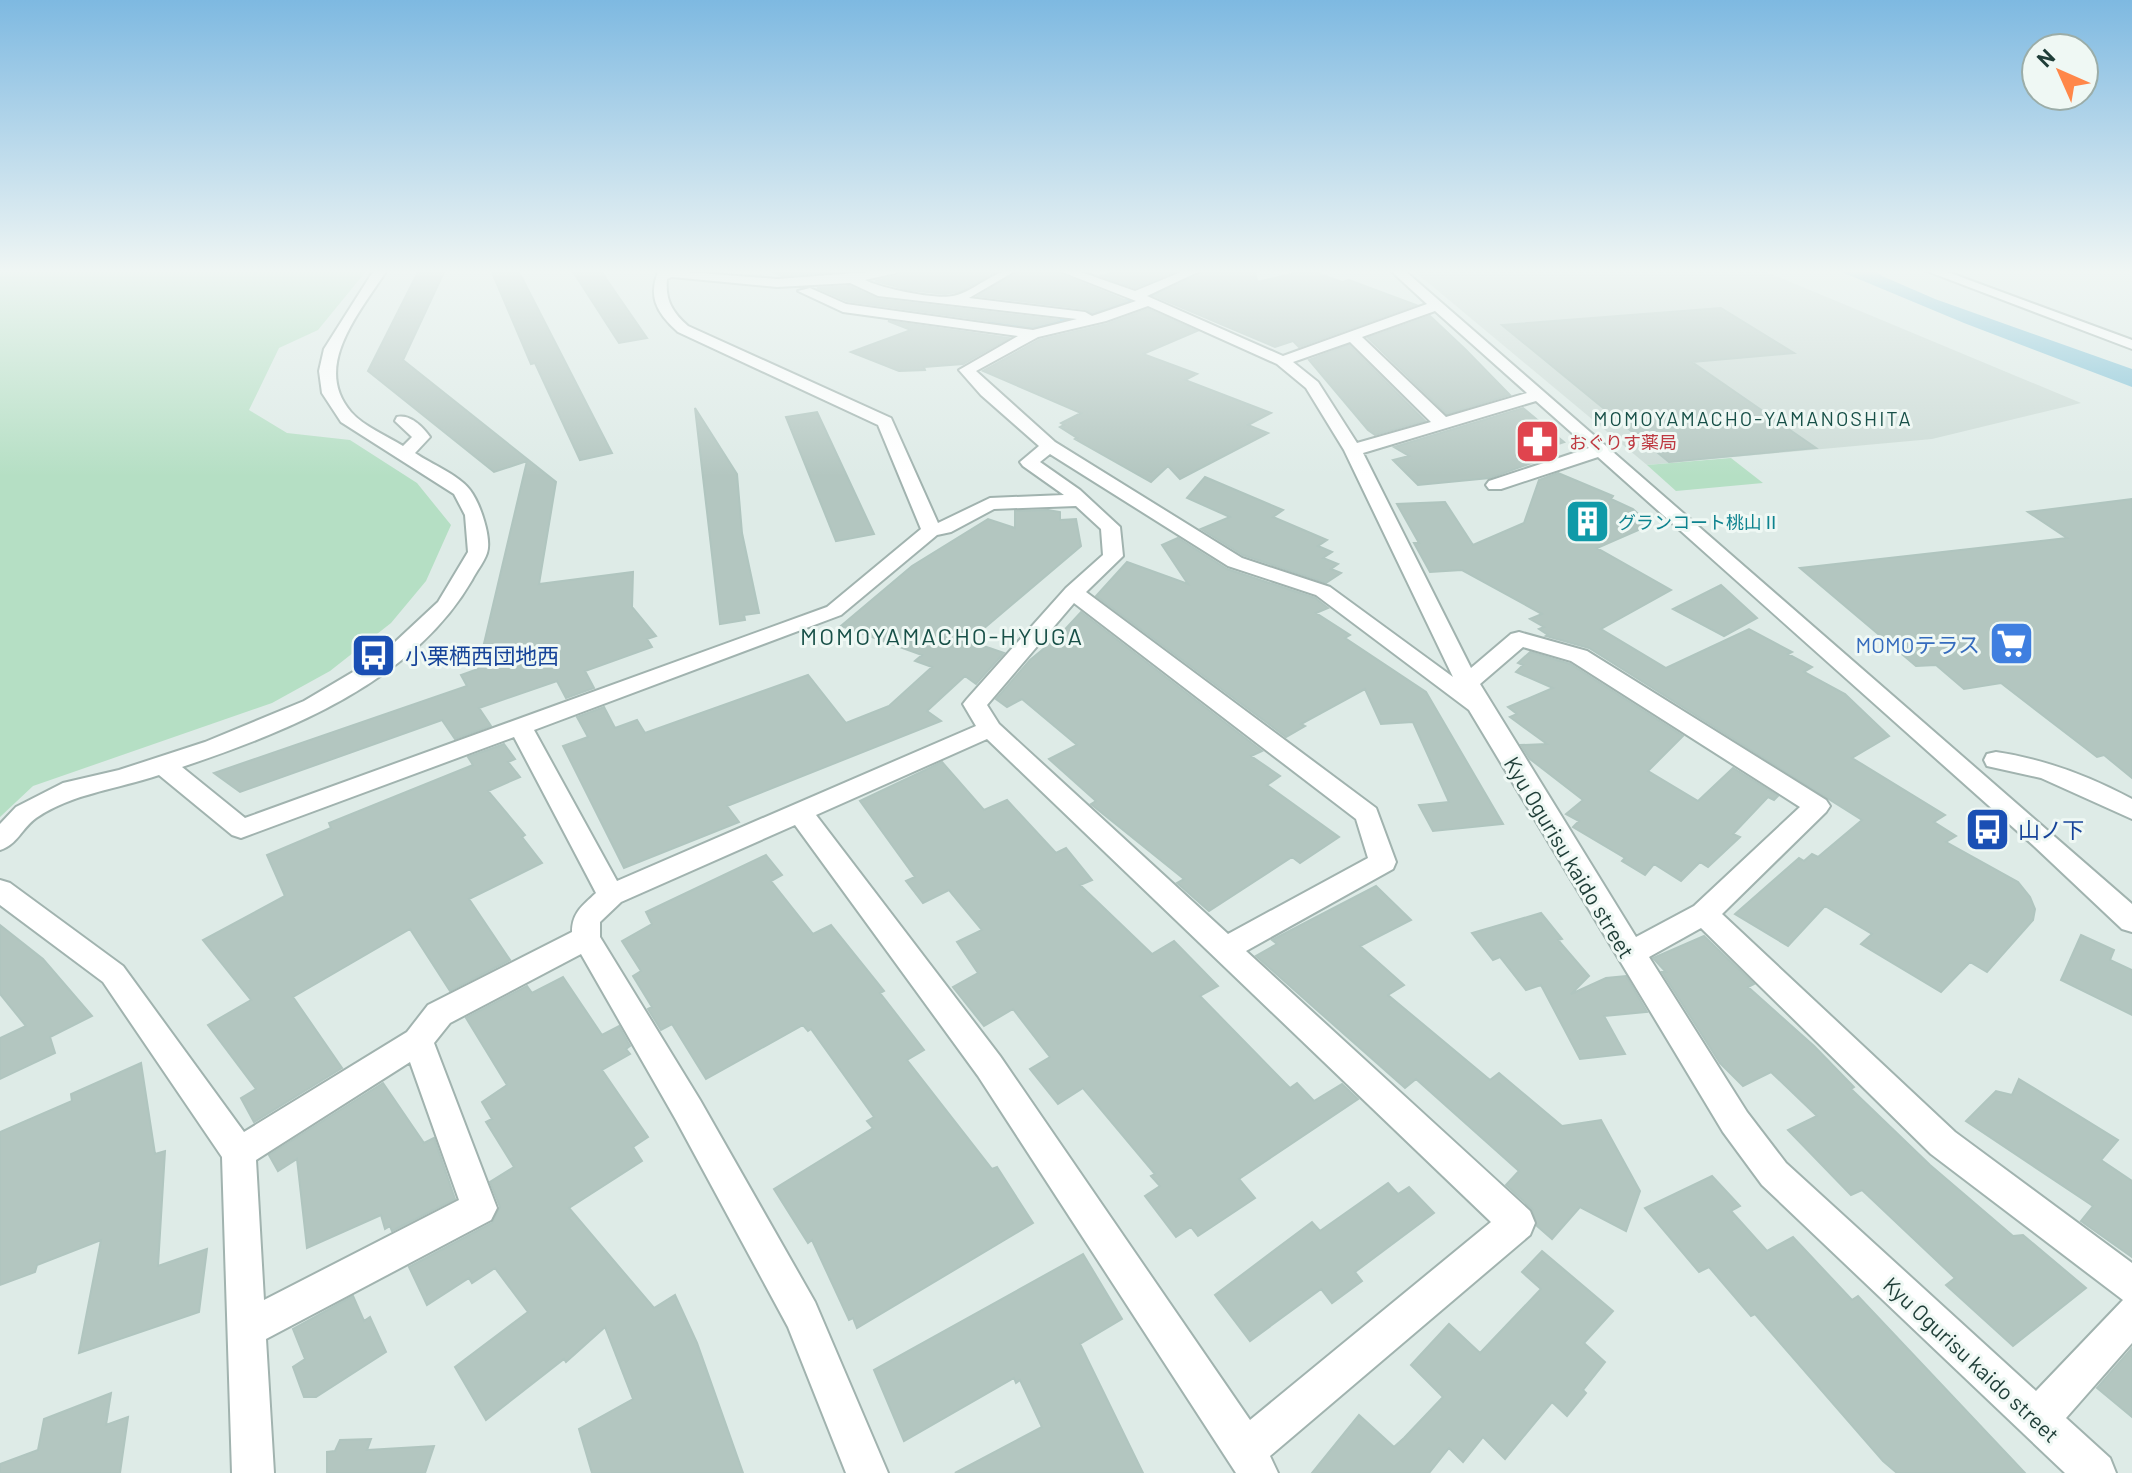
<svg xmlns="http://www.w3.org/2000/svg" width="2132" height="1473" font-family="Barlow,'Noto Sans JP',sans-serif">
	<rect width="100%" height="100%" fill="#deebe7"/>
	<path fill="#ccdbd6" d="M1413,270H1762L2081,403L1932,439L1647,465Z"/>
	<path fill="#b5dfc4" d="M0,270H367L318,330L279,348L249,410L287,433L350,440L417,483L451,525L426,581L391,623L330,671L272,703L33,786L0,817Z
		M1731,458L1763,483L1676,491L1647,465Z"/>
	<path fill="#80c1d6" d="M1837,270H1875L1882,276L1935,299L2132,369V387L1964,323Z"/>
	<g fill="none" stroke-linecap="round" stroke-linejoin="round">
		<path stroke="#80c1d6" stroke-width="6" d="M990,324L1047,326L1149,295L1210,270"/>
	</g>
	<path fill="#b3c6c0" stroke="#b0c5bf" stroke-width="2" d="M419,270H445L403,360L556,482L539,584L633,572L632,607L656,636L647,639L652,647L585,671L594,688L566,698L557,681L479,708L491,726L455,739L442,720L240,792L214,773L467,686L461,675L478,669L527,461L494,472L368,371Z
		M491,270H518L612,453L580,460L535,363L531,364Z
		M572,270H600L647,338L619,343Z
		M768,270H863L782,276Z
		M900,270H1002L961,291L945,294L909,290L875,281L897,276Z
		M1020,270L1055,272L1127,301L1092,313L1085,309L978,296Z
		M1120,270H1179L1135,288L1101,276Z
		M1205,270H1255L1257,282L1308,270L1342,282L1349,280L1416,305L1299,347L1293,341L1275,347L1154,296Z
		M849,286L878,299L1060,320L1033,327L847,301L817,288Z
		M1721,308L1794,353L1692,362L1816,448L1669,462L1502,325Z
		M1148,309L1197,331L1143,354L1197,374L1185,380L1271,413L1248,425L1268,433L1180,479L1168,466L1151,482L1075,439L1077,438L1060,427L1064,425L1061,423L1081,413L983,371L1039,340L1107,324Z
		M1430,316L1465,349L1510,395L1447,414L1368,338Z
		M888,321L1009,338L963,364L924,367L925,370L899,371L851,352L911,330Z
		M1349,345L1425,421L1375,435L1368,430L1309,360Z
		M695,408L737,474L742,533L759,613L744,615L745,620L720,624Z
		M1523,408L1564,442L1540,450L1551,456L1490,478L1418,485L1393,460L1409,456L1394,447Z
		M817,412L874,534L836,541L786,417Z
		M1558,473L1613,496L1611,499L1633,509L1650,525L1597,548L1671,590L1601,629L1666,668L1749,629L1792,652L1788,654L1812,667L1804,672L1845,694L1889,736L1852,758L1945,815L1934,822L1956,836L1946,842L2018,882L2030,897L2035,909L2033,920L1987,972L1970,962L1941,992L1861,944L1872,934L1825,906L1788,946L1735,914L1799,858L1804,861L1812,854L1818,857L1862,820L1589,648L1546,636L1548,635L1539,629L1544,627L1530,619L1542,614L1462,570L1430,572L1414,543H1419L1397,504L1445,502L1473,545L1524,523L1539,480Z
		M1205,477L1283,510L1273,517L1327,540L1318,546L1332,552L1323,558L1338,564L1331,569L1341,573L1326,583L1243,555L1201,529L1230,517L1187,498Z
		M2132,499V778L2104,755L2097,757L2001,683L1964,689L1936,665L1916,666L1800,568L2067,538L2028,512Z
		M1048,510L1060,512V520L1076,519L1081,546L969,641L1004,653L976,684L965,676L927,711L941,721L727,806L739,822L624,868L563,746L588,737L577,717L604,707L615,728L637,720L645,733L808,675L846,723L889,706L932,667L915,661L922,655L841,626L912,566L988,519L1015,528V511Z
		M1178,538L1227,569L1315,598L1328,608L1316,613L1350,635L1345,638L1426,692L1503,824L1433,831L1419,805L1449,802L1413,722L1381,724L1365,689L1301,724L1305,726L1286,737L1096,596L1127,562L1188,584L1162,545Z
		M1721,585L1757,618L1724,636L1673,609Z
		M1081,612L1262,751L1251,756L1280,776L1267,785L1339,837L1300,863L1292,857L1209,911L1184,889L1177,883L1184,879L1091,804L1096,801L1049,759L1077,745L1022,699L1007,707L996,699L1030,660L1058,637Z
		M1530,652L1570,664L1683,736L1648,771L1698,801L1733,768L1778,796L1774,800L1768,797L1733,834L1740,837L1708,867L1700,862L1681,881L1654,864L1645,875L1622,861L1625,858L1573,827L1579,821L1566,814L1583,800L1530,759L1521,745L1547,744L1510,717L1517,714L1508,707L1553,688L1516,672L1523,665L1518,663Z
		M504,744L515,759L508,762L520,777L488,791L525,835L522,837L542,863L469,899L510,960L450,991L410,929L293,997L342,1068L254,1122L241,1098L256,1089L208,1025L251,1000L203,940L285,896L267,855L331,828L329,823L473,765L468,757Z
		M942,762L984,810L1007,800L1056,853L1066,848L1092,880L1080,885L1152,954L1174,941L1218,986L1200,996L1290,1088L1297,1083L1314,1101L1342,1084L1358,1099L1239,1179L1255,1198L1198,1236L1191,1227L1176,1237L1145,1196L1160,1186L1151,1176L1155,1174L1083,1088L1058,1104L1030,1069L1050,1057L1013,1009L984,1026L953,987L978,973L957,942L982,930L949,890L923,903L906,881L915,877L860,801Z
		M766,855L782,875L771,881L813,934L831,925L884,991L880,993L924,1050L907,1060L992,1169L997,1167L1033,1223L857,1328L853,1318L849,1320L812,1240L808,1243L774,1189L873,1128L867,1121L874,1117L811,1029L808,1031L803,1025L706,1079L672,1024L661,1030L648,1009L652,1007L633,976L641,971L622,941L652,924L646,912Z
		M1376,886L1411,920L1360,946L1404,985L1388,995L1490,1080L1499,1073L1562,1126L1601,1120L1640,1191L1626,1231L1580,1207L1552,1239L1537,1226L1532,1209L1506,1185L1519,1171L1416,1079L1405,1088L1256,956L1277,944L1272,940Z
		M1541,913L1562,939L1558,940L1589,976L1571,994L1606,978L1626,976L1647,1012L1604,1016L1625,1054L1580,1059L1541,985L1526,990L1500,957L1493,960L1472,933Z
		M0,925L43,959L92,1016L50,1037L55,1053L0,1079V1038L26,1026L0,994Z
		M2081,935L2114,950L2110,960L2132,970V1015L2061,980Z
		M1704,936L1754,984L1748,987L1814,1046L1854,1087L1851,1089L1930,1165L2013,1236L2023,1235L2086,1288L2013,1346L1946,1285L1955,1278L1862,1190L1851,1195L1788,1130L1817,1116L1771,1072L1743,1086L1720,1063L1662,972H1666L1653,958Z
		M563,977L602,1035L619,1026L630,1046L626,1049L630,1054L602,1070L648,1137L633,1147L642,1161L569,1208L654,1308L675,1295L697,1343L743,1473H592L579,1429L633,1399L605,1327L566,1362L564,1359L486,1420L455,1367L528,1312L495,1268L472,1283L469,1278L427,1305L409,1267L492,1223L500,1207L490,1182L514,1167L486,1122L492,1119L482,1102L507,1085L466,1018L527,986L532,993Z
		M141,1063L155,1154L165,1151L158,1266L207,1249L199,1312L79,1353L101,1240L37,1265L35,1272L0,1285V1132L72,1101L71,1094Z
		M2019,1079L2118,1140L2101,1160L2132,1181V1257L2081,1221L2093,1206L1966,1121L1996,1091L2012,1095Z
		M383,1083L424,1143L434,1138L455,1199L392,1231L390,1226L385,1229L381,1215L307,1248L297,1159L278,1171L269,1155Z
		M1712,1176L1740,1206L1731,1211L1767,1251L1793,1237L1852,1300L1858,1296L2025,1473H1897L1883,1461L1755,1314L1751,1316L1709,1267L1699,1272L1645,1208Z
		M1388,1183L1398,1194L1409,1187L1434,1213L1355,1272L1362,1281L1332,1303L1321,1289L1250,1341L1215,1295L1312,1222L1320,1231Z
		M1542,1251L1613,1311L1584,1343L1605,1362L1583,1390L1586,1393L1567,1416L1552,1402L1505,1459L1483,1437L1463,1462L1449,1448L1429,1473H1312L1359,1415L1394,1447L1404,1438L1443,1397L1411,1365L1449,1324L1480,1353L1541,1289L1522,1272Z
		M1083,1254L1122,1319L1080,1344L1143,1473H955L1042,1427L1020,1380L1016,1383L1014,1378L904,1441L874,1370Z
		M353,1296L364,1321L370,1317L386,1352L316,1397H304L293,1367L305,1359L293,1329Z
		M2132,1348V1417L2097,1388Z
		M111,1393L106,1425L128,1417L120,1473H0V1464L38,1450L44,1419Z
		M371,1439L367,1450L434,1446L425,1473H327V1452L335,1451L340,1440Z"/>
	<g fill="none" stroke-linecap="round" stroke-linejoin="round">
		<defs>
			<path id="minor" d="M374,270H387C361,311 311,366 351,412C363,426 387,436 403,446L412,437L395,421L397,417C410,414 423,427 430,437L415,453C431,464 459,475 470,490C480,503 492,538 487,553C484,562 476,572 472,580C413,682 289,731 182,767L245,818L827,607L921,529L878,425L678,332C655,312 648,295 659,270L777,279L897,270L896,273L865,280C880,288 936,300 953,296C977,291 991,270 1017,270L969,298L1085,312L1092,316L1136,301L1057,270H1075L1135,291L1186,270H1202L1147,296L1283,356L1427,304L1390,270H1404L2132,904V932L2122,929L2035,847L1598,457L1501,489H1489L1486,485L1489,481L1589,448L1536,401L1363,453L1471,668L1511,634L1519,632L1587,651L1826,800L1830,806L1826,812L1722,914L1955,1132L2132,1263V1343L2066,1418L2110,1458L2116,1473H2065L1762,1185L1723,1132L1469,710L1316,595L1228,566L1050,454L1040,462L1080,490L1120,527L1123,556L1086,592L1376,808L1396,862L1393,869L1246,951L1530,1211L1535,1223L1530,1235L1270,1456L1278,1473H1236L978,1076L795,825L621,902L600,922V937L700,1100L815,1302L888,1473H846L788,1327L676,1120L581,954L450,1023L434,1043L497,1208L491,1220L266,1339L274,1473H232L222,1157L103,982L0,905V880L10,883L123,966L244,1132L407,1032L428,1005L572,932C572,913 582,906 596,893L514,737L241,838L232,835L159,775C118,789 73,793 36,818C22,828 17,845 0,850V824L16,807L63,783L119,770L205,742L304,701L380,656L438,602L468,552L465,515L454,494L341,422L322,393L319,371L324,349ZM672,277L777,287L850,283L878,296L1077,319L1033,330L846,304L810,288L798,291L843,312L1018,336L959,370L981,395L1039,446L1020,462L1023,466L1064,495L990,498L938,523L891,418L688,326C672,312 665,300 667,279ZM1148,306L1277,364L1306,388L1344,450L1453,677L1330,587L1242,558L1055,442L976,371L1038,337L1106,321ZM1435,311L1527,393L1446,417L1362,337ZM1350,342L1431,422L1357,443L1318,382L1293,362ZM1076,506L1101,529L1103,555L1066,588L967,699L963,704L976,726L617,881L534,730L841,615L937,535L951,532L994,509ZM1074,603L1356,819L1368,858L1228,934L999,724L987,705ZM1523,647L1571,661L1800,807L1694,906L1636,937L1480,684ZM987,739L1491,1222L1250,1420L1000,1056L816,815ZM1701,928L1931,1154L2123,1300L2036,1391L1786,1163L1747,1112L1649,957ZM410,1062L459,1200L264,1300L256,1160Z
				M1924,270H1942L2132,340V349Z
				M1996,752C2044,759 2089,776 2132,799V819L2041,778L1987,766L1984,760L1987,754Z"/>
		</defs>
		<use href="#minor" stroke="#a1b3af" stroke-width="4"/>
		<use href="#minor" fill="#fff" fill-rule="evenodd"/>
	</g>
	<linearGradient id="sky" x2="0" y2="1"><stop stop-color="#7eb9e1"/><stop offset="0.57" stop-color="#f0f6f4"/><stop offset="1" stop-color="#f0f6f4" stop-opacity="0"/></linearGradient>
	<rect width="2132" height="476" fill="url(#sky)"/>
	<defs>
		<symbol id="pharmacy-square" viewBox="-11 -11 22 22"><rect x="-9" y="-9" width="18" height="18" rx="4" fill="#e0444e" stroke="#eff8f4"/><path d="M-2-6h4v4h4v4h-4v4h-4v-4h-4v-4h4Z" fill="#fff"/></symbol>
		<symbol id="building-square" viewBox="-11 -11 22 22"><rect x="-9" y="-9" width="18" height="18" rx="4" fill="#0f9aa8" stroke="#eff8f4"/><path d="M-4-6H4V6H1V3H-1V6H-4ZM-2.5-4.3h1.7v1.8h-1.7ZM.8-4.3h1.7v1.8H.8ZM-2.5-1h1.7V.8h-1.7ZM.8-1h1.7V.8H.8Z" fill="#fff"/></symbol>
		<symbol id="supermarket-square" viewBox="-11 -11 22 22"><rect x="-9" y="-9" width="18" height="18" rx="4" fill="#3f7fe0" stroke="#eff8f4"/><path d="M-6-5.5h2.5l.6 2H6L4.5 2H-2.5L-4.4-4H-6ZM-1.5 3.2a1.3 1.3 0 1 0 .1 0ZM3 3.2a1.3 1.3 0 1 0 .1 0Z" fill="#fff"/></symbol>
		<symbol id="bus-square" viewBox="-11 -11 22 22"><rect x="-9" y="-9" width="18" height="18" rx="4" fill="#1a4fb4" stroke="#eff8f4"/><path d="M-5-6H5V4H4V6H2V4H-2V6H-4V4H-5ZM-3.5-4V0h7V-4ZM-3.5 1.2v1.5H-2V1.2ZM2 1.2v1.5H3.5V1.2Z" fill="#fff"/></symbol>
	</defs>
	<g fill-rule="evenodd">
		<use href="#pharmacy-square" x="1512" y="416" width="51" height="51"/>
		<use href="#building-square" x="1562" y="496" width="51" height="51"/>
		<use href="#supermarket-square" x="1986" y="618" width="51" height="51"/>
		<use href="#bus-square" x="348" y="630" width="51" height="51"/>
		<use href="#bus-square" x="1962" y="804" width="51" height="51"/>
	</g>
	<g text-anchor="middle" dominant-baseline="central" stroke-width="6" stroke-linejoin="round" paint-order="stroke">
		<g font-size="18" fill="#be3a42" stroke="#eff8f4" text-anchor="start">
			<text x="1569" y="442">おぐりす薬局</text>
		</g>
		<g font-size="18" fill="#0d838f" stroke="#eff8f4" text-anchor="start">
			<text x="1618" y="522">グランコート桃山Ⅱ</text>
		</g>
		<g font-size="20" letter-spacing="2" fill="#185048" stroke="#eff8f4">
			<text x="1753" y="418">MOMOYAMACHO-YAMANOSHITA</text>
		</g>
		<g font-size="22" fill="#366cbe" stroke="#eff8f4" text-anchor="end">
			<text x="1980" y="644">MOMOテラス</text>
		</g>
		<g font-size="22" fill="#164399" stroke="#eff8f4" text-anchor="start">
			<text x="405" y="655">小栗栖西団地西</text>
			<text x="2018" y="829">山ノ下</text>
		</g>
		<g font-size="22" fill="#1e3d37" stroke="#eff8f4">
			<text transform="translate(1570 857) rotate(59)">Kyu Ogurisu kaido street</text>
			<text transform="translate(1972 1359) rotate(43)">Kyu Ogurisu kaido street</text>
		</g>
		<g font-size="24" letter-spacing="2" fill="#185048" stroke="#eff8f4">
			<text x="942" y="635">MOMOYAMACHO-HYUGA</text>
		</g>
	</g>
	<g transform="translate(2060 72) rotate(315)"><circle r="38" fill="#eff8f4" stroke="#9bada8" stroke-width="2"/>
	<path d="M0-6L14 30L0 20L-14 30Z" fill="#ff8749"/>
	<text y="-12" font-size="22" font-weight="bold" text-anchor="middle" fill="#1e3d37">N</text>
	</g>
</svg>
